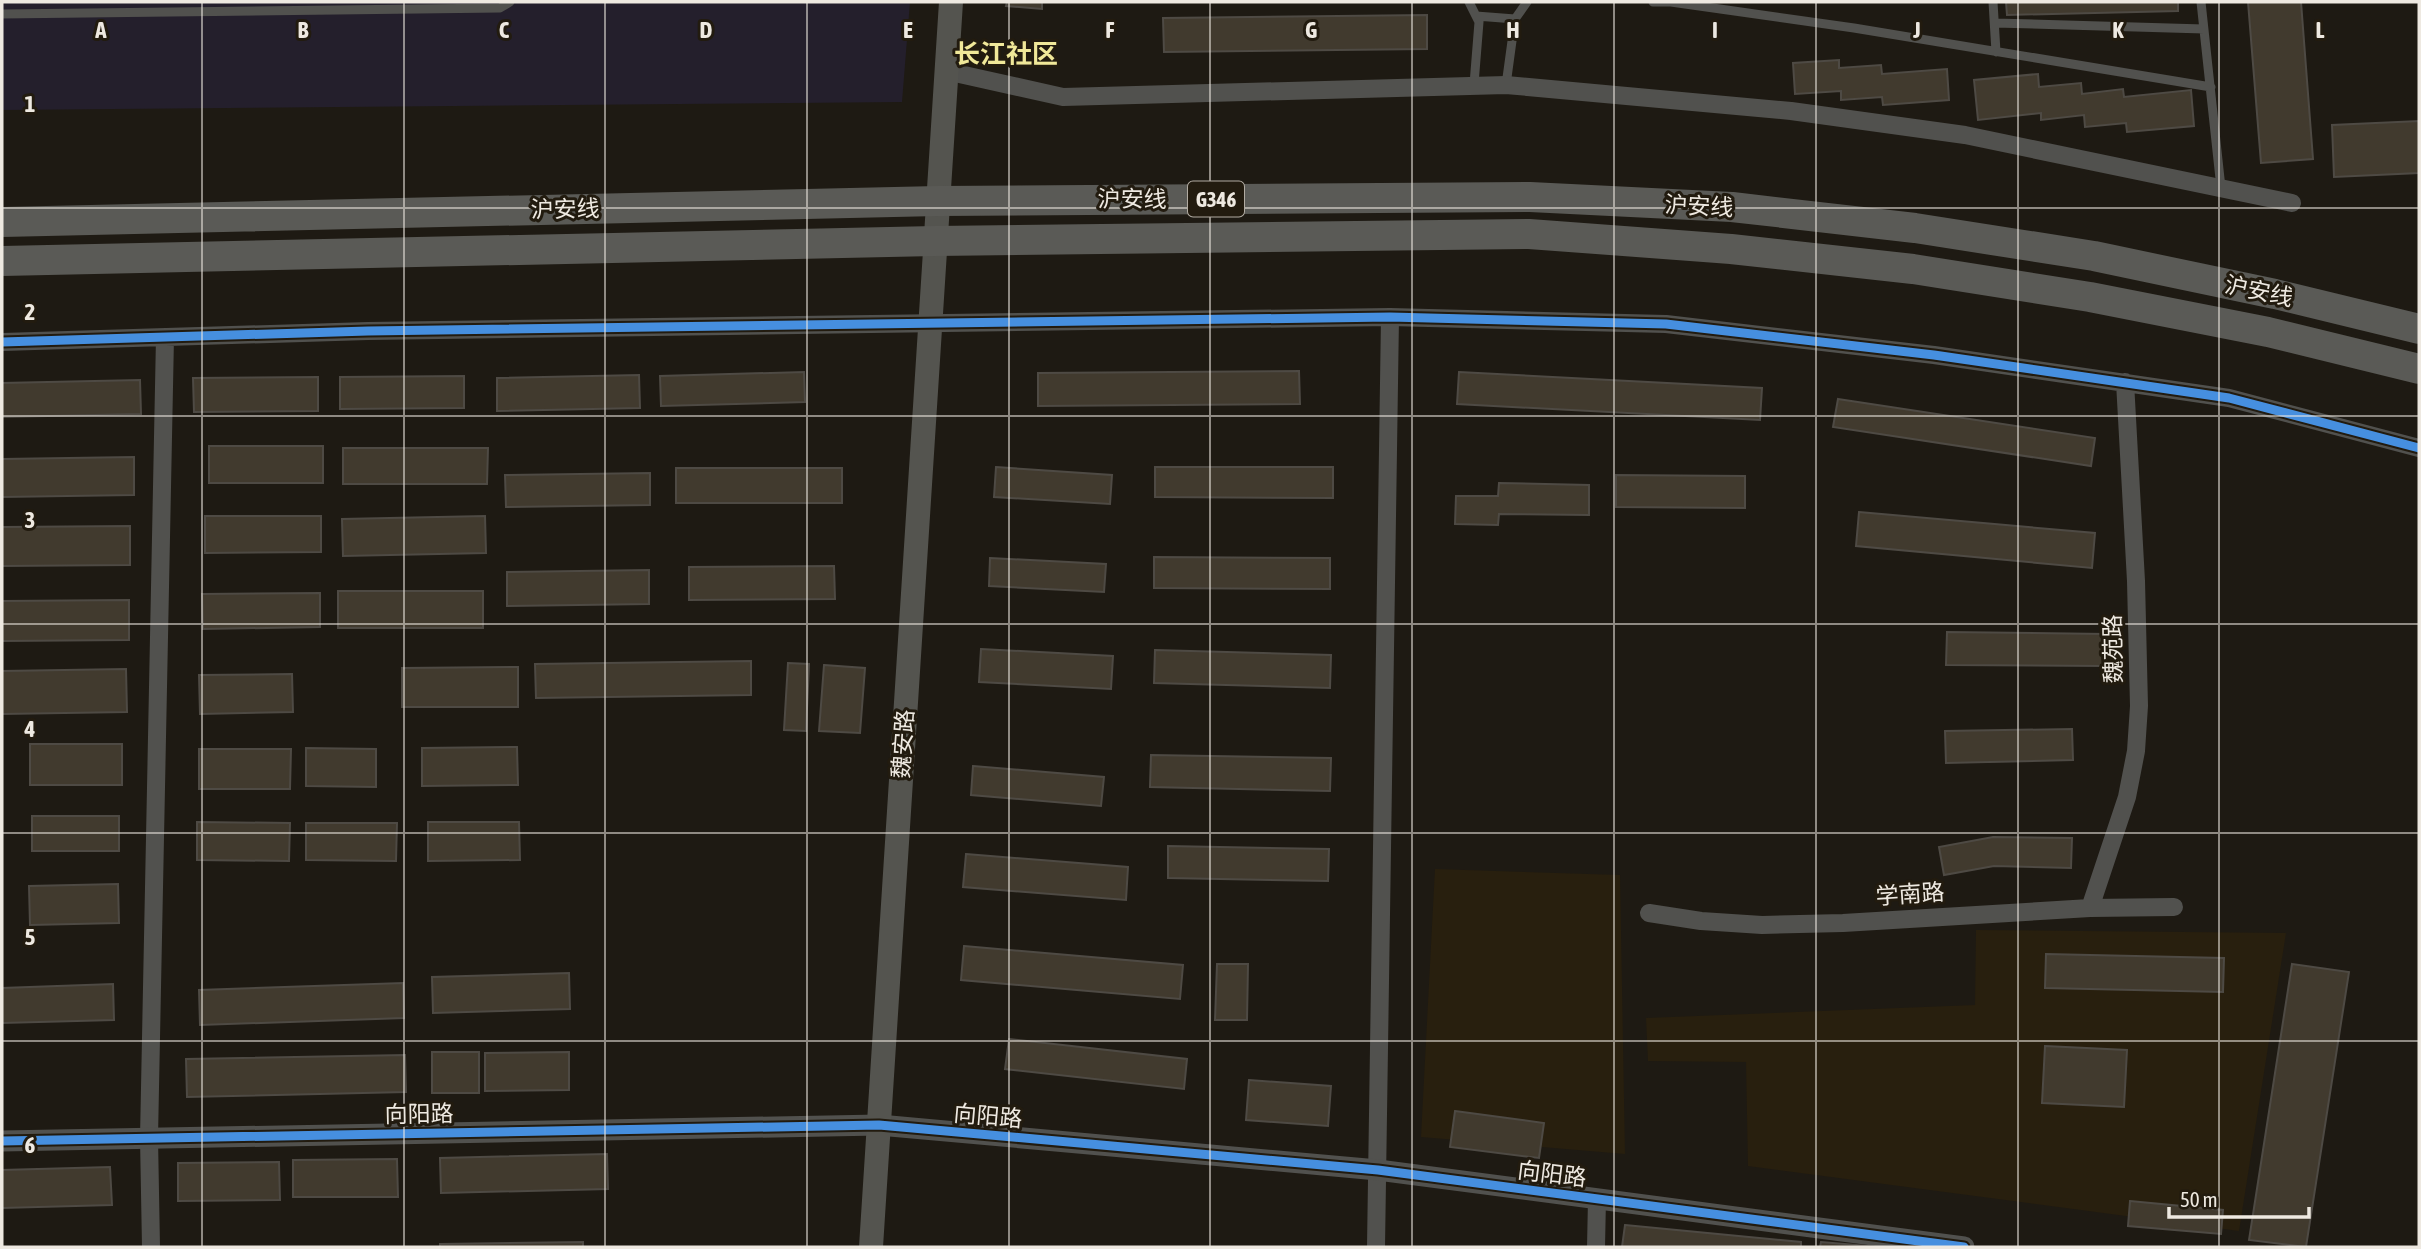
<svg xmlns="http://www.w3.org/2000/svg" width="2421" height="1249" font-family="'Asap Condensed','Noto Sans SC',sans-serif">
	<rect width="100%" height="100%" fill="#1e1a13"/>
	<path fill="#241f2c" d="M2,2H910L902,102L2,110Z"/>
	<path fill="#281f0e" d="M1435,869L1620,875L1625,1154L1421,1137Z
		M1976,930L2286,933L2239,1231L1748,1166L1746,1062L1648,1061L1646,1018L1975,1005Z"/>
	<path fill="#413a2e" stroke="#4e4a44" stroke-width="2" d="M1007,2H1042V9L1006,6Z
		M2006,2H2178V11L2007,15Z
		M2248,2H2301L2313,159L2261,163Z
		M1427,15V49L1164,52L1163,18Z
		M1839,60V68L1881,65L1882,74L1947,69L1949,100L1883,105L1882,97L1841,100V91L1795,94L1793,63Z
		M2038,74L2039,87L2081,83L2082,94L2123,89L2124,97L2191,90L2194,126L2127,132L2126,123L2085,127L2084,115L2041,120V113L1978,120L1974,80Z
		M2419,121V173L2334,177L2332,125Z
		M1299,371L1300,404L1038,406V373Z
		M804,372L805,402L661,406L660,376Z
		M1459,372L1762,388L1760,420L1457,404Z
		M639,375L640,408L497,411V378Z
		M464,376V408L340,409V377Z
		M318,377V411L194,412L193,378Z
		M140,380L141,414L2,417V383Z
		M1838,399L2095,438L2091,466L1833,427Z
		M209,446H323V483H209Z
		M343,448H488L487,484H343Z
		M134,457V495L2,497V459Z
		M996,467L1112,475L1110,504L994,497Z
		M1155,467H1333V498L1155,497Z
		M676,468H842V503H676Z
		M650,473V505L506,507L505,475Z
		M1616,475L1745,476V508L1616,507Z
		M1499,483L1589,485V515L1499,514L1498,525L1455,524L1456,496H1498Z
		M1859,512L2095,533L2092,568L1856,546Z
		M205,516H321V552L205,553Z
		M485,516L486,553L343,556L342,519Z
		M130,526V565L2,566V527Z
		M1154,557L1330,558V589L1154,588Z
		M990,558L1106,564L1104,592L989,586Z
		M834,566L835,599L689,600V567Z
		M649,570V604L507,606V572Z
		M338,591H483V628H338Z
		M320,593V627L203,629L202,594Z
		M129,600V640L2,641V601Z
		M1947,632L2106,634V666L1946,665Z
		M981,649L1113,656L1111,689L979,682Z
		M1155,650L1331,655L1330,688L1154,683Z
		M751,661V695L536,698L535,664Z
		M788,663L809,664L806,731L784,730Z
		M824,665L865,668L860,733L819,731Z
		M518,667V707H402V668Z
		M126,669L127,712L2,714V671Z
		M292,674L293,712L200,714L199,675Z
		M2072,729L2073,760L1946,763L1945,731Z
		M30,744H122V785H30Z
		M517,747L518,785L422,786V748Z
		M306,748L376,749V787L306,786Z
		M199,749H291L290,789H199Z
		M1151,755L1331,758L1330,791L1150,787Z
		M973,766L1104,777L1101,806L971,795Z
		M32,816H119V851H32Z
		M197,822L290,823L289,861L197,860Z
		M428,822H519L520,860L428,861Z
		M306,823H397L396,861L306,860Z
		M1993,837L2072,838L2071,868L1994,866L1944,875L1939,847Z
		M1168,846L1329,849L1328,881L1168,878Z
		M966,854L1128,867L1126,900L963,887Z
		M118,884L119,923L30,925L29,886Z
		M964,946L1183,965L1180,999L961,980Z
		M2046,954L2224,958L2223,992L2045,988Z
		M1217,964H1248L1247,1020H1215Z
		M2292,964L2349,972L2306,1247L2249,1240Z
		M569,973L570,1009L433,1013L432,977Z
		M403,983L404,1018L200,1025L199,990Z
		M113,984L114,1020L2,1023V988Z
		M1009,1039L1187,1059L1184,1089L1005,1069Z
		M2045,1046L2127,1050L2124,1107L2042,1103Z
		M432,1052H479V1093H432Z
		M569,1052V1090L485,1091V1053Z
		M405,1055L406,1092L187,1097L186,1059Z
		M1249,1080L1331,1086L1328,1126L1246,1120Z
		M1455,1111L1544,1123L1539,1158L1450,1147Z
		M607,1154L608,1189L441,1193L440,1158Z
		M397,1159L398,1197H293V1160Z
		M279,1162L280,1200L178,1201V1163Z
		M110,1167L112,1205L2,1208V1170Z
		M2130,1201L2223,1210L2221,1234L2128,1226Z
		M1625,1225L1801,1242V1247H1622Z
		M583,1242V1247H440V1244Z
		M1821,1242L1880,1247H1820Z"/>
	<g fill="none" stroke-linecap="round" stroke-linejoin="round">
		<path stroke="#51514e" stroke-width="9" d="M1469,2L1479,22L1474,84
			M1653,2H1671L1854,28L2211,87
			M1993,2L1996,52
			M2201,2L2221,188
			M2,14L500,8L510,2
			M1476,16L1515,19
			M1995,23L2204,29
			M1506,85L1515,19L1527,2"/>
		<path stroke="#51514e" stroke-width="18" d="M946,71L1063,97L1506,85L1791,111L1965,135L2292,203
			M2,342L368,331L1390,317L1666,324L1934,355L2229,398L2419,448
			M2090,908L2127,797L2136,751L2139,706L2136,581L2125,382
			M1649,913L1701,921L1762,925L1843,923L2090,908L2174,907
			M151,1247L149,1138L165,337
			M1376,1247L1390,317
			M1596,1247L1597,1199"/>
		<path stroke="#51514e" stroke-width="21" d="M2,1141L879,1125L1378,1170L1964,1247"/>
		<path stroke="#54544f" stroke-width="24" d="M871,1247L951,2"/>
		<path stroke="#5a5a56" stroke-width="30" d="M2,222L938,201L1530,197L1732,207L1915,228L2094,256L2275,294L2419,329
			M2,261L935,241L1529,234L1731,249L1913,269L2090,297L2268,332L2419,369"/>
		<defs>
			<path id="cycleway" d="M2,342L368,331L1390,317L1666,324L1934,355L2229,398L2419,448
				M2,1141L879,1125L1378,1170L1964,1247"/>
		</defs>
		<use href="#cycleway" stroke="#221b0f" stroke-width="13"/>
		<use href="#cycleway" stroke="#468fdf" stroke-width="9"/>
	</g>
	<path fill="none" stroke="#eee9e1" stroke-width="2" stroke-opacity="0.55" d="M202,2V1247M404,2V1247M605,2V1247M807,2V1247M1009,2V1247M1210,2V1247M1412,2V1247M1614,2V1247M1816,2V1247M2018,2V1247M2219,2V1247M2,208H2419M2,416H2419M2,624H2419M2,833H2419M2,1041H2419"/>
	<g text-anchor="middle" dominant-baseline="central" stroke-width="6" stroke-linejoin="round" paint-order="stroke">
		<rect fill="#221b0f" stroke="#b1aba2" stroke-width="2" x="1188" y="181.5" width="56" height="35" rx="5"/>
		<g font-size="21" font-weight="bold" fill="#eee9e1">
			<text x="1216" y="199">G346</text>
		</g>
		<g font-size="23" fill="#eee9e1" stroke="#221b0f">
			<text x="1132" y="199">沪安线</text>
			<text transform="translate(1699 206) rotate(3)">沪安线</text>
			<text transform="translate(565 209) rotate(-1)">沪安线</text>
			<text transform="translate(2259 291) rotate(12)">沪安线</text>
			<text transform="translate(2113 649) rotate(-91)">魏苑路</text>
			<text transform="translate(903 744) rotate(-86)">魏安路</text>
			<text transform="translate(1910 894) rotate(-4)">学南路</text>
			<text transform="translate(419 1114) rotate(-1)">向阳路</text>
			<text transform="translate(988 1116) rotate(5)">向阳路</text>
			<text transform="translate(1552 1174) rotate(7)">向阳路</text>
		</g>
		<g font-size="26" font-weight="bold" fill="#f0e899" stroke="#221b0f">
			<text x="1006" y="54">长江社区</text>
		</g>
	</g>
	<g font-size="23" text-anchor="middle" font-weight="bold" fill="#eee9e1" stroke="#221b0f" stroke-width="6" stroke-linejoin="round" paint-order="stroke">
		<text x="101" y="38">A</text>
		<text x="303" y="38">B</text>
		<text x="504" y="38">C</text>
		<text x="706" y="38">D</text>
		<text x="908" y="38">E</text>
		<text x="1110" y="38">F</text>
		<text x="1311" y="38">G</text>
		<text x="1513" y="38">H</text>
		<text x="1715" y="38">I</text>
		<text x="1917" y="38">J</text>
		<text x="2118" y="38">K</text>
		<text x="2320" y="38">L</text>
		<text x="30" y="112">1</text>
		<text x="30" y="320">2</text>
		<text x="30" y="528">3</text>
		<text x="30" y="737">4</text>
		<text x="30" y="945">5</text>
		<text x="30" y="1153">6</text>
	</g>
	<rect width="2421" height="1249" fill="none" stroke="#eee9e1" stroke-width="7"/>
	<path d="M2169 1207v10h140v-10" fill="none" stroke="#eee9e1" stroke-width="3.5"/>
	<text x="2180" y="1207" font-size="21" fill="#eee9e1" stroke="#221b0f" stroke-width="5" paint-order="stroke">50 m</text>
</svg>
